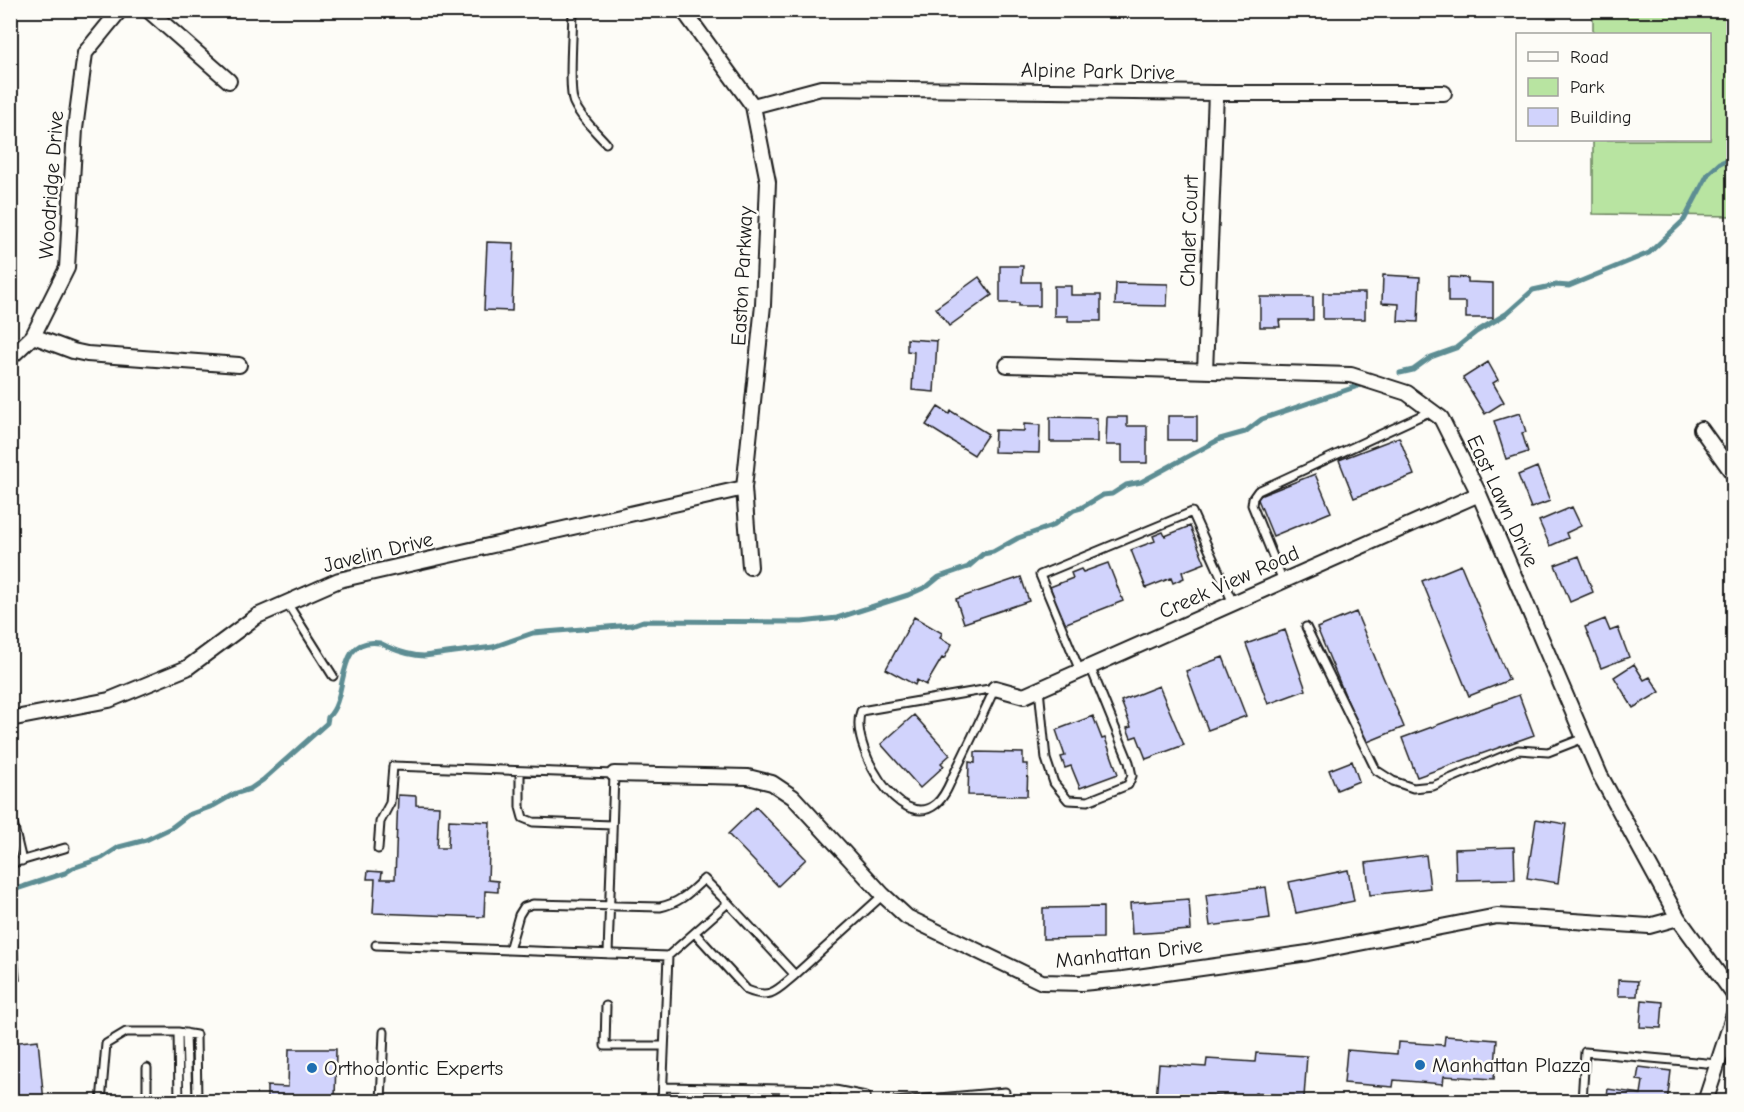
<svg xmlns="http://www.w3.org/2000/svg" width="1744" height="1112" font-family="'Comic Neue',sans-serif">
	<rect width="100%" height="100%" fill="#fdfcf7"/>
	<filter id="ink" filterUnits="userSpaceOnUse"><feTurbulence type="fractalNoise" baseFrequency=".0167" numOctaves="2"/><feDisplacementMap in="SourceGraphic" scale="12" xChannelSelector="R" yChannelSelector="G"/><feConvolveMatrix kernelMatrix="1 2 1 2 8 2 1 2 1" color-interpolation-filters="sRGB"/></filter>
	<g filter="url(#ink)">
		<path fill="#b8e4a1" stroke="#6a805e" stroke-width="1.5" d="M1593,11H1733V216L1593,214V140H1710V34H1593Z"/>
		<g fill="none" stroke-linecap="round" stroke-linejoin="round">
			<path stroke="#5d8d93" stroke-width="5" d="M1400,373L1413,370L1431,357L1456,348L1476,332L1506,314L1533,290L1556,285L1569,286L1649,253L1684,220L1708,174L1720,163L1734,157
				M10,891L65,873L73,868L102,858L119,847L146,840L171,828L188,815L213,806L234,794L250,789L263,780L327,723L328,717C350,697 333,636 380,643C383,644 386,646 388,647C400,652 412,656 424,656L493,647L533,633L632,625L643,621L802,622L837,618L908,595L928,586L939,577L968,567L983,554L993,552L1018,538L1052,526L1074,510L1081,508L1103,495L1112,494L1126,485L1141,482L1220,439L1245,432L1262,419L1364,384"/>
		</g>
		<path fill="#d1d3fc" stroke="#1c1c1c" stroke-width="1.5" d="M487,242L514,243L512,311L484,310Z
			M1000,266H1023L1022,282H1040V306H1019V303H1000Z
			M1383,275L1420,277L1418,322L1398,321L1399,304L1382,303Z
			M979,277L992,295L949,326L936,308Z
			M1448,277L1468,278V282L1493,283V318H1466V302H1448Z
			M1116,283L1168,284L1167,306L1115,305Z
			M1054,286H1071V295H1101V321H1068V316H1054Z
			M1323,293H1365V319H1323Z
			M1260,297H1313V320H1279L1280,327H1260Z
			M907,339L937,341L934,392L912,390L914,352L907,351Z
			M1488,362L1498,380L1493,383L1504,402L1485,414L1463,378Z
			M938,407L949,414L951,411L988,434L974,455L926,425Z
			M1520,413L1526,432L1522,433L1528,452L1506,459L1494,421Z
			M1168,416H1197V440H1168Z
			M1050,417L1097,418V442H1050Z
			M1107,417H1127V426H1147V463H1122V445H1106Z
			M1024,424L1040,425L1039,453L994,452L995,430L1024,431Z
			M1399,437L1414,475L1354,498L1339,460Z
			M1537,467L1550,501L1531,508L1518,475Z
			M1315,474L1331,512L1273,536L1257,497Z
			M1572,507L1581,526L1566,533L1568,538L1550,546L1539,521Z
			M1190,526L1205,563L1182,572L1184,578L1173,583L1171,578L1146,588L1131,550L1155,541L1153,536L1163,532L1165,536Z
			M1579,556L1593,592L1570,602L1555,565Z
			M1108,563L1123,601L1064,624L1050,587L1073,578L1071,573L1081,569L1083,572Z
			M1461,565L1509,680L1469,696L1422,581Z
			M1021,577L1029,601L964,623L956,599Z
			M1356,612L1404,727L1365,743L1317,628Z
			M914,617L942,633L940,638L952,644L944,659L942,658L926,685L917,680L915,685L886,669Z
			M1605,619L1610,631L1618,628L1629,657L1601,668L1585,627Z
			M1285,630L1306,690L1268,704L1246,644Z
			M1223,657L1246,716L1208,730L1186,671Z
			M1634,664L1644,680L1650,677L1660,692L1633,708L1614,677Z
			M1159,686L1184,745L1146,759L1137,736L1131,738L1127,728L1131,727L1121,701Z
			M1519,695L1534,735L1417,777L1402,738Z
			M914,715L950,755L941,763L944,766L920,788L881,744Z
			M1093,716L1102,739L1105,738L1118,774L1080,788L1071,766L1065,768L1061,757L1065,756L1056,730Z
			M975,752L1023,753V764H1028L1027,796L968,795L969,762L975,763Z
			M1352,761L1359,781L1337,790L1329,770Z
			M398,795L416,796V805L439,806L437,848H448L449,820L490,822L488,880L498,881V892L485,891L484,917L373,913L375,879H367L368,871L382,872L381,879H395Z
			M756,807L806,859L778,886L728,834Z
			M1536,819L1566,824L1558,883L1527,878Z
			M1514,847L1515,879L1456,880L1455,849Z
			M1426,855L1430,888L1370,895L1366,863Z
			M1348,870L1354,901L1296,913L1289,882Z
			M1266,887L1270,918L1210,926L1206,895Z
			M1189,899L1191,930L1132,934L1130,903Z
			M1103,907V938L1043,939V908Z
			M16,930L20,980L10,981V931Z
			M1618,980L1638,981L1637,996H1618Z
			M1642,1000L1663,1002L1661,1028L1640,1027Z
			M1445,1036L1497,1040L1494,1079L1444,1076L1443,1084L1394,1080L1393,1087L1344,1083L1347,1050L1397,1054L1398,1042L1444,1045Z
			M38,1040L44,1102H10V1043Z
			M289,1049H336L335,1102H267V1086L288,1087Z
			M1256,1053L1307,1056L1304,1097L1255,1093L1254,1098L1204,1095L1203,1102L1156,1100L1159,1064L1206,1067L1207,1059L1255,1062Z
			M1639,1067L1671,1071L1667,1102H1606L1608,1089L1641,1094L1643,1081L1637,1080Z"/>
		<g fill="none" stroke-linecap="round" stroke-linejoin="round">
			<defs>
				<path id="service" d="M573,10C573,28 568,91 574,103C581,118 595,131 606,143
					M1283,581L1252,505L1253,498L1258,491L1431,411
					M287,603L333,676
					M1306,627L1376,770L1393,781L1413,788L1433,786L1518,750L1548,752L1584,738
					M1080,671L1040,575L1192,512L1233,603
					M995,688C982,716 969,744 955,772C950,782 946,796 936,804C900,834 848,743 861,711Z
					M1039,689L1046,759L1054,783L1068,800L1088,801L1128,785L1132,776L1129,762L1090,666
					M520,771V807L523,818L533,822L612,825
					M10,811L22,861
					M378,849L380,822L390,803L393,766L614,774L608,954
					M10,864L65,848
					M695,933L747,990C771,1000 777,990 795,975
					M376,945L668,956L728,903L795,975L883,895
					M509,950L519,915L524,907L533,904L660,907C680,903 690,892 704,879L728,903
					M606,1006L605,1046H664
					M178,1032L179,1102
					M186,1033L188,1102
					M663,1087L835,1090L834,1102
					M835,1090L866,1096
					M101,1102L106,1044L126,1032H178L196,1035L197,1102
					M147,1102V1068
					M381,1102L384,1032
					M662,1102L668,956
					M895,1102L1005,1092
					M1582,1102L1585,1052L1717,1064"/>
				<path id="minor" d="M148,10L229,81
					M683,10L753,106L768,182L763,305L744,488L750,567
					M753,106L821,88L1216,93H1444
					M33,336L73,351L87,354L239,365
					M10,358L33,336L67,268L75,129L85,53L120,10
					M1007,365L1351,375L1407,393L1441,418L1479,494L1600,775L1678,918L1734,995
					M1205,371L1216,93
					M1701,429L1734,475
					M995,688L1024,696L1479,494
					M10,719L109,700L187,668L257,616L339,580L744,488
					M614,774L748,777L772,783L793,797L883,895L907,917L1042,982L1082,983L1123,979L1308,953L1497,916L1649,926L1678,918
					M1705,1102L1734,1014"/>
			</defs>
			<use href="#service" stroke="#1c1c1c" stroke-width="11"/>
			<use href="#minor" stroke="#1c1c1c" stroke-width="18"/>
			<use href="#service" stroke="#fdfcf7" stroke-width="7"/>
			<use href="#minor" stroke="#fdfcf7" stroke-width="14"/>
		</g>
	</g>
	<g fill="#1f6fb2" stroke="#fdfcf7" stroke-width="2">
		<circle cx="1420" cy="1065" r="6"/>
		<circle cx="312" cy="1068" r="6"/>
	</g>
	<g text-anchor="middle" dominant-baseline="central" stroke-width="5" stroke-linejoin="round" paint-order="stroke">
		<g font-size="21" fill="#1c1c1c" stroke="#fdfcf7">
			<text transform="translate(1098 71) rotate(1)">Alpine Park Drive</text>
			<text transform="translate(51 185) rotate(-86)">Woodridge Drive</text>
			<text transform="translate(1189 231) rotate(-88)">Chalet Court</text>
			<text transform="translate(742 276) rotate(-87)">Easton Parkway</text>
			<text transform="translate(1503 501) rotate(65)">East Lawn Drive</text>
			<text transform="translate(378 552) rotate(-14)">Javelin Drive</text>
			<text transform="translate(1229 582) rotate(-24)">Creek View Road</text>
			<text transform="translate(1129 953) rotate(-6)">Manhattan Drive</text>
		</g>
		<g font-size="21" fill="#1c1c1c" stroke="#fdfcf7" text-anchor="start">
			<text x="1432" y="1065">Manhattan Plazza</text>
			<text x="324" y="1068">Orthodontic Experts</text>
		</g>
	</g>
	<rect width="1744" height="1112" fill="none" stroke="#fdfcf7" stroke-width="36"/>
	<rect x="18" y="18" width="1708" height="1076" fill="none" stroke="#1c1c1c" stroke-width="2" filter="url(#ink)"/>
	<rect x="1516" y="33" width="195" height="108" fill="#fdfcf7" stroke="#a3a29f" stroke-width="1.5"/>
	<rect x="1528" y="52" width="30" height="9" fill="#fdfcf7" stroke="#a3a29f" stroke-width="1.5"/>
	<text x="1570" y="63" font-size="18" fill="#1c1c1c">Road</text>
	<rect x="1528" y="78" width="30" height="18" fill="#b8e4a1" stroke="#a3a29f" stroke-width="1.5"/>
	<text x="1570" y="93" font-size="18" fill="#1c1c1c">Park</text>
	<rect x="1528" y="108" width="30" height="18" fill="#d1d3fc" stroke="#a3a29f" stroke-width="1.5"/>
	<text x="1570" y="123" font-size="18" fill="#1c1c1c">Building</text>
</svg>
